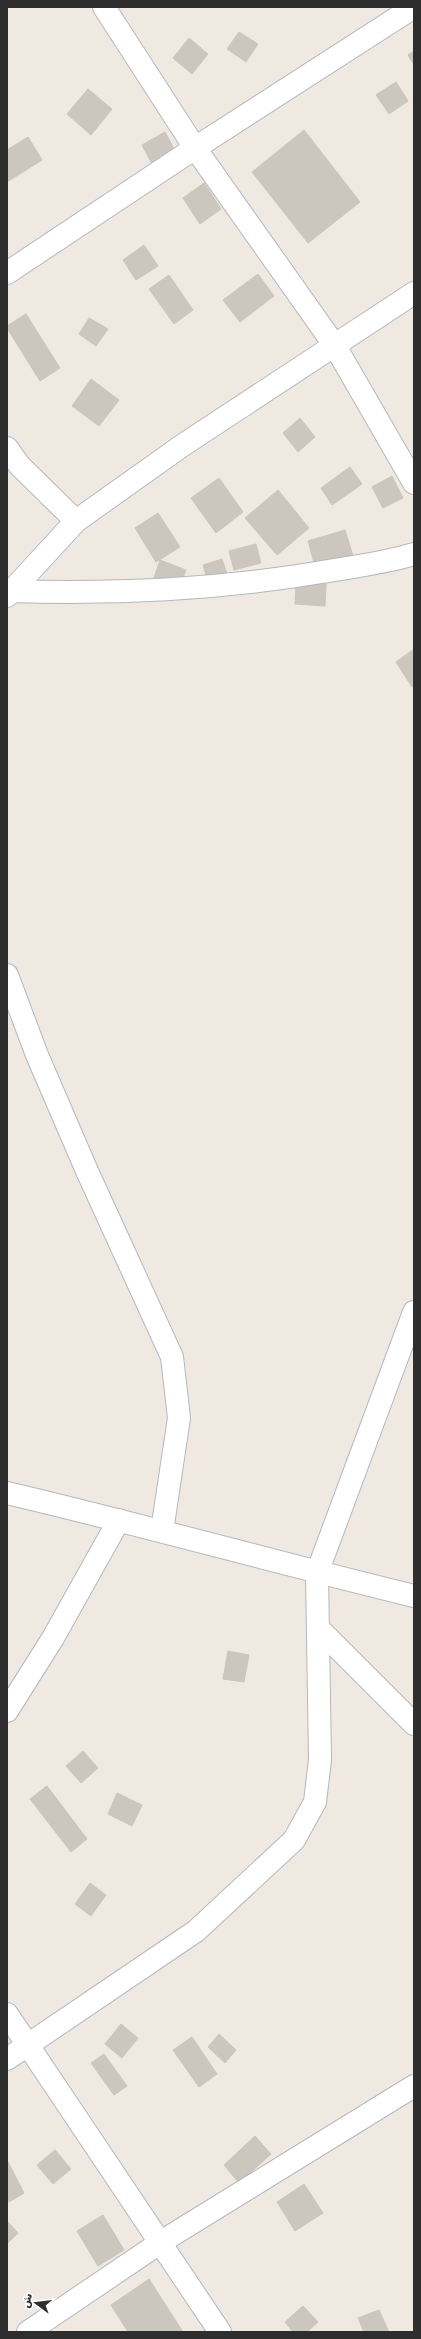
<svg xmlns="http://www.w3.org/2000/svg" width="421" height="2339" font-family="'DejaVu Sans','Noto Sans Arabic',sans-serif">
	<rect width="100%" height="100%" fill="#efe9e1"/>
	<path fill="#cbc7bf" stroke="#cbc5ba" d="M239,32L258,44L246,62L227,49Z
		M189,38L208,54L192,74L173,58Z
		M414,51V65L408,55Z
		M396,82L408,101L389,114L376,95Z
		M88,89L112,109L91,135L67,114Z
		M304,130L360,202L308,243L252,172Z
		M165,132L175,151L152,164L142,145Z
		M28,137L42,160L7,182V150Z
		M204,183L221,209L200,224L183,198Z
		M144,245L158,266L136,280L123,260Z
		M258,274L274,296L240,322L223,300Z
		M169,275L193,310L174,324L149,289Z
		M26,314L60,368L40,381L7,328V326Z
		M89,318L108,329L96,346L79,334Z
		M91,379L119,400L99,426L72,406Z
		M300,418L315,437L298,452L283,433Z
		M350,467L362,484L332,505L321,488Z
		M392,476L403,498L383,508L372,487Z
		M219,478L243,512L216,533L191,498Z
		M278,490L309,528L277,555L245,518Z
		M158,513L180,547L156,562L135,528Z
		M345,530L354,559L316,570L308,541Z
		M256,544L261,563L234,570L229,551Z
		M222,559L229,580L209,586L203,565Z
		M160,560L186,570L176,596L151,587Z
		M296,583L326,584L325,606L295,604Z
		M414,649V685L412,687L396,662Z
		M228,1651L249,1655L244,1682L223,1679Z
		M83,1751L98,1768L81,1783L66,1766Z
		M47,1786L87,1839L71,1852L30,1799Z
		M117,1793L142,1805L132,1826L108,1814Z
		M90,1883L106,1895L91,1916L75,1904Z
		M121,2024L138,2038L122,2058L105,2044Z
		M219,2034L236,2050L225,2063L208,2047Z
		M192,2037L217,2074L199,2087L173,2050Z
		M104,2054L127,2086L114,2095L91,2063Z
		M255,2136L271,2154L239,2183L224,2165Z
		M55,2150L71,2169L53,2184L37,2165Z
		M8,2162L24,2193L9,2202L7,2199Z
		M304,2184L323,2213L295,2231L277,2202Z
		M103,2215L124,2250L98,2266L77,2231Z
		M7,2221L18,2233L7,2244Z
		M149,2279L183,2332H128L111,2305Z
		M303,2306L318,2322L307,2332H293L285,2322Z
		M379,2310L389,2332H364L358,2318Z"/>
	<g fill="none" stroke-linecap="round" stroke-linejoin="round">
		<defs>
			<path id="minor" d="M104,7L195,148L335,346L414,483
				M7,273L195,148L414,7
				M7,448L19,465L76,521
				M10,591C117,594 216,590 322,572C353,567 384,563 414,554
				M7,596L76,521L183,445L414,293
				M7,975L37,1055L87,1171L172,1357L179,1418L162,1531
				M318,1628L414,1724
				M7,1711L53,1638L119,1520
				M7,2059L196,1931L294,1840L315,1802L320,1760L317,1573L414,1312
				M28,2332L161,2242L414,2086"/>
			<path id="tertiary" d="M7,2014L220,2332"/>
			<path id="secondary" d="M7,1493C143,1525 278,1563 414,1596"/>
		</defs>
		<use href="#minor" stroke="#b4b7c1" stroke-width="24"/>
		<use href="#tertiary" stroke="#b4b7c1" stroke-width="24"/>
		<use href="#secondary" stroke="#b4b7c1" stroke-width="24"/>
		<use href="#minor" stroke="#fff" stroke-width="22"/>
		<use href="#tertiary" stroke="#fff" stroke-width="22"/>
		<use href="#secondary" stroke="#fff" stroke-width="22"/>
	</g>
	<rect width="421" height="2339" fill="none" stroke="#2e2e2e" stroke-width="16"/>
	<g transform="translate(36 2303) rotate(285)" stroke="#ffffff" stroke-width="3" paint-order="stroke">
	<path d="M0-3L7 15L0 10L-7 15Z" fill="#2e2e2e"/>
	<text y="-6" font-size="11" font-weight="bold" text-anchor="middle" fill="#2e2e2e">ش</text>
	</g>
</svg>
